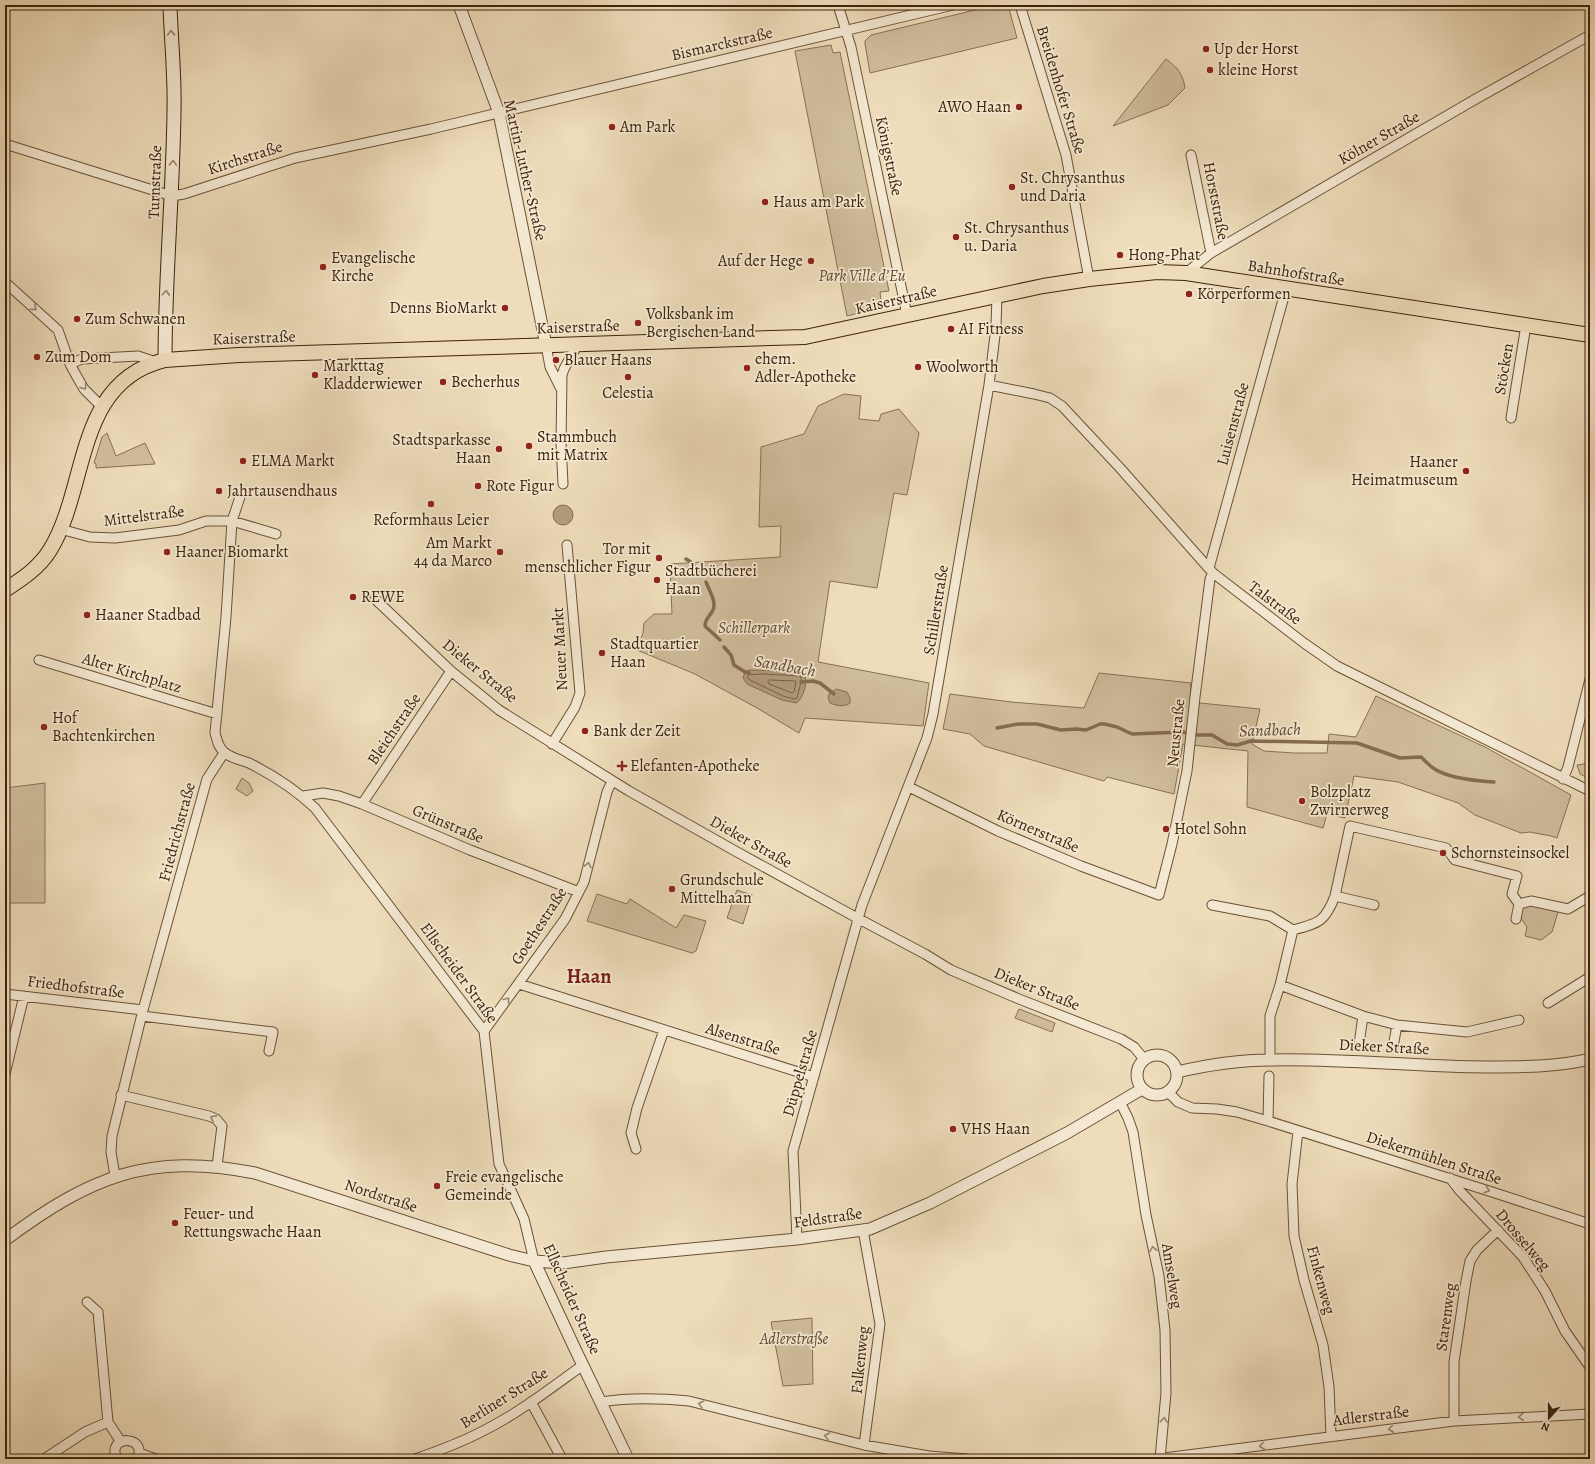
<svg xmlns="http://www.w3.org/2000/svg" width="1595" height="1464" font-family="Alegreya,serif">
	<rect width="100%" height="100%" fill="#eedcba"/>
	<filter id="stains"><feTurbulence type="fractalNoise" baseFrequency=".005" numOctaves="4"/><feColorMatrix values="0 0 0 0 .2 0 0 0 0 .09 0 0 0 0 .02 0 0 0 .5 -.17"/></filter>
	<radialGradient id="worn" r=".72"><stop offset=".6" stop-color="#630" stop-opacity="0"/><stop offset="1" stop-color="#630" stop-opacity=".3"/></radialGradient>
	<path fill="#d0bd9c" stroke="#877053" d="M996,5H1008L1017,38L870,73L865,44V41L871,35Z
		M831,45L833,53L840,52L889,291L880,292L882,307L847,316L795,51Z
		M1166,59C1177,67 1183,74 1185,88L1168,105L1113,126Z
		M844,394L861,396L859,419L879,421L881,414L899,409L919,433L907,495L894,493L877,588L830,581L818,662L929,683L923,726L805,718L799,733L757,708L695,674L637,650L643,633L644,623L654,614H672L670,564L780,557L781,526L759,527L761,447L804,434L818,406Z
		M107,433L116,456L145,443L155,464L96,468V464L94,463L102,437Z
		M1099,673L1191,683L1190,702L1260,709L1252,744L1264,751L1294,753H1327L1329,734L1356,737L1376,696L1487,748L1571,795L1557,838L1551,836L1530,832L1521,833L1475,815L1458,803L1398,782L1354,776L1345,818L1327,814L1323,828L1247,807L1248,751L1183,744L1174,794L1107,777L1104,781L984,746L970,734L943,729L950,694L1011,702L1084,708Z
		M1590,763V779L1580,774L1577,765Z
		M242,778L249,783L253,791L247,796L236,789Z
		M45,783V903H5V788Z
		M737,890L752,895L743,924L727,918Z
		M597,894L627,904L630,899L676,928L684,915L706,921L696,951L692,953L587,921Z
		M1532,904L1557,909L1558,912L1552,932L1541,940L1525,936L1527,927L1520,917L1523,907Z
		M1019,1009L1055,1023L1052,1032L1015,1018Z
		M812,1318L813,1384L783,1386L771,1322Z"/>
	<path fill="#b29d7e" stroke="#846c50" d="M553 515a10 10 0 1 1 20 0a10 10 0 1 1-20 0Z
		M748,670L798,671L804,673C808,682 804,698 796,703L782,700L747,684L743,678L745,672Z
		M836,689L847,692L850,698V703C845,707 837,706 830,703L828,698L829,694Z"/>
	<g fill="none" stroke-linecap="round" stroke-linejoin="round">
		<path stroke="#786044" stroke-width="1" d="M762,674L801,676V682L797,698L794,699L783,696L750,680L747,677L749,675Z
			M770,680L795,681L796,682L794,692L792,693L769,684L768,682Z"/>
		<path stroke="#846c50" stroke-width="3.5" d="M686,559L691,562L699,572
			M706,582C709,590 718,604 712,612C709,617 705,619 705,626L720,640
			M724,647L731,655L734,665L745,672L749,673
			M801,682L813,681L820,683L834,694
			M997,728L1018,724H1037L1061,730L1076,729L1086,730L1100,724H1105L1117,727L1132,734L1183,732L1198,735H1212L1227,744L1237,745L1251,741L1357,743L1400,758L1421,757C1425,761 1429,765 1433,768C1447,778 1477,781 1494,782"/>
		<defs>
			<path id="minor" d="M838,5L851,47L907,315
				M1020,5L1066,155L1089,279
				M5,144L172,196L184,194L295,158L431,129L953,5
				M1191,155L1211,253
				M1186,273L1211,253L1474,100L1590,35
				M5,282L58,330L70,364L76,375L84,389L102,407
				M546,345L550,367L561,389
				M70,364L82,359L138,356L156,362
				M989,385L1034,394L1050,398L1062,406L1120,468L1213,573L1304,643L1337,666L1590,791
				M1511,418L1526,325
				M563,484L561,443L562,375L564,369L578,344
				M240,497L232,521L226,617L215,733C217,740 218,747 224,752C230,758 241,760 249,763C273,775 296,790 315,808L484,1031L499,1164L524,1219L534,1261
				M60,529L90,537L115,538L179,530L206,521H232L276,534
				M1209,568L1286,289
				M375,599L451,671L499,710L629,791L737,852L859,919L925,954L951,970L1019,999L1121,1039L1134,1047L1144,1059
				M39,660L217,714
				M552,744L575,707L580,693L567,545
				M1563,779L1568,767L1590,679
				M909,787L998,831L1081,866L1159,895L1172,844L1187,771L1195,697L1210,579L1213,573
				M303,796L323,793L339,796L362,804L470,850L579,892
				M362,804L451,671
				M1212,905L1270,916L1293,930L1280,985L1270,1016V1060
				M1374,905L1335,896L1350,826L1446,848L1455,860L1517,876L1512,894L1519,904
				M1516,919L1519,904L1531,901L1568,909L1590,896
				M1293,930C1319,923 1325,922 1335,896
				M519,984L814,1077
				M1280,985L1363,1016L1397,1025L1467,1032L1519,1020
				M5,994L143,1010
				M1548,1003L1590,977
				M142,1016L273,1032L269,1051
				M484,1031L565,919L584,882L607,792L612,781
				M1359,1044L1363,1016
				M1393,1047L1397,1025
				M5,1074L24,996
				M1168,1092L1178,1102L1192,1108L1217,1109L1237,1112L1268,1121L1492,1192L1590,1224
				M121,1095L209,1116L216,1119L222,1126L217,1166
				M1120,1102L1128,1118L1133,1132L1146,1215L1159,1276L1165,1330L1166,1393L1160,1459
				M1268,1121L1269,1076
				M1298,1131L1292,1184L1294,1236L1304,1280L1323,1345L1329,1387L1331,1436
				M636,1149L631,1133L637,1108L664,1030
				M115,1176L111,1152L112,1136L143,1010L207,779L224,753
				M1450,1178L1460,1191L1523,1257L1545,1291L1565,1331L1590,1367
				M863,1230L880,1324L864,1445
				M797,1239L793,1151L862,905L927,738L933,714L989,385L996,327L997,295
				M87,1302L98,1312L108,1422L121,1442
				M531,1402L562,1459
				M601,1402C630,1397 659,1398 689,1401L864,1445L929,1456L967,1459
				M1454,1421V1362L1466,1281L1470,1261L1477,1250L1498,1230
				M139,1453L156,1459
				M44,1459L85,1432L108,1422
				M117,1459C105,1434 149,1435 137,1459
				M415,1459C438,1451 462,1442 483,1431C519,1413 551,1388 583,1365
				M1156,1459L1454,1421L1590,1414"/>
			<path id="tertiary" d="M459,5L499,113L546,345
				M1137 1075a20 20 0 1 1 40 0a20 20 0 1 1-40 0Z
				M1177,1072C1207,1065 1239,1060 1270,1060C1343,1058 1415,1067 1488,1067C1521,1067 1557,1067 1590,1059
				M5,1240C90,1177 148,1152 255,1173L509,1255L534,1261L563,1263L606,1257L797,1239L870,1229L930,1203L1067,1133L1142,1089
				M534,1261L576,1351L628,1459"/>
			<path id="secondary" d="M165,360C165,277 173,194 174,111C175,76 171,40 170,5"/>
			<path id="primary" d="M5,590C22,579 39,568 50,550C89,487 74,382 165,360L239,355L805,337L1043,286L1089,279L1157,272L1186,273L1590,335"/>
		</defs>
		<use href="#minor" stroke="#6a5136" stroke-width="11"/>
		<use href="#tertiary" stroke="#6a5136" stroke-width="13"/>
		<use href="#secondary" stroke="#3e230a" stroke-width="15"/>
		<use href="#primary" stroke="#3e230a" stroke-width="16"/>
		<use href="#minor" stroke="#f4e8d2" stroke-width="9"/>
		<use href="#tertiary" stroke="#f4e8d2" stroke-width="11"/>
		<use href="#secondary" stroke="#f4e8d2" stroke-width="13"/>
		<use href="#primary" stroke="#eedcba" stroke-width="14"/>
	</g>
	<defs><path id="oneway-chevron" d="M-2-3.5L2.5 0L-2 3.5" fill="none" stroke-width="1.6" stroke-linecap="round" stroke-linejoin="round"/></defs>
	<g stroke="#99866e">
		<use href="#oneway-chevron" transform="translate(171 33) rotate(-92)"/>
		<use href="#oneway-chevron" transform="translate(173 163) rotate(-88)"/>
		<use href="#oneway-chevron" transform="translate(166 293) rotate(-87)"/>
		<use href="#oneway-chevron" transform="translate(34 308) rotate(42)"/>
		<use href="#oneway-chevron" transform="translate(84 387) rotate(54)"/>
		<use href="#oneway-chevron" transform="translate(588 865) rotate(-76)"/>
		<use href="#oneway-chevron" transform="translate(507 1000) rotate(-54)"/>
		<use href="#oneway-chevron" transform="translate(213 1118) rotate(-151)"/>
		<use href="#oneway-chevron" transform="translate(1487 1190) rotate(18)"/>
		<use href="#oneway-chevron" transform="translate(1153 1249) rotate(-101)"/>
		<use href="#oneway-chevron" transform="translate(701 1404) rotate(-166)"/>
		<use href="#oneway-chevron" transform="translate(1521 1417) rotate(177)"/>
		<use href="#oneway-chevron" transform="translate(1164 1420) rotate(-84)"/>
		<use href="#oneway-chevron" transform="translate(1391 1429) rotate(173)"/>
		<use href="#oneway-chevron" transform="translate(827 1436) rotate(-166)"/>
		<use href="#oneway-chevron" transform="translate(1262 1446) rotate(172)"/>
	</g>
	<g fill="#8f2418" stroke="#f4e8d2" stroke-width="1.5">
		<circle cx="1206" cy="49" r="4"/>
		<circle cx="1210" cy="70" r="4"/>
		<circle cx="1019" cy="107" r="4"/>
		<circle cx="612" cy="127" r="4"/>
		<circle cx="1012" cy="187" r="4"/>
		<circle cx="765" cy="202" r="4"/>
		<circle cx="956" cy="237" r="4"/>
		<circle cx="1120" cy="255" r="4"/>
		<circle cx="811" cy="261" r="4"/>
		<circle cx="323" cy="267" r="4"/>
		<circle cx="1189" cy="294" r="4"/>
		<circle cx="505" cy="308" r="4"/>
		<circle cx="77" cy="319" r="4"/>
		<circle cx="638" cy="323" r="4"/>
		<circle cx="951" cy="329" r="4"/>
		<circle cx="37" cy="357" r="4"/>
		<circle cx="556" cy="360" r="4"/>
		<circle cx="918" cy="367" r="4"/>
		<circle cx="747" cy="368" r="4"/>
		<circle cx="315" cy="375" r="4"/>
		<circle cx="628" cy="377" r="4"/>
		<circle cx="443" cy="382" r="4"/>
		<circle cx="529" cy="446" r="4"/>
		<circle cx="499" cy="449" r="4"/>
		<circle cx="243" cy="461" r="4"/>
		<circle cx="1466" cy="471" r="4"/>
		<circle cx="478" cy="486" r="4"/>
		<circle cx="219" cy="491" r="4"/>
		<circle cx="431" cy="504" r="4"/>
		<circle cx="167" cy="552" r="4"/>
		<circle cx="500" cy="552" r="4"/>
		<circle cx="659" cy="558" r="4"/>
		<circle cx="657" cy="580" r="4"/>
		<circle cx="353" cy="597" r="4"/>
		<circle cx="87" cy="615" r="4"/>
		<circle cx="602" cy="653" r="4"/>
		<circle cx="44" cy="727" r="4"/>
		<circle cx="585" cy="731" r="4"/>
		<path d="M620 760h4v4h4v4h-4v4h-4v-4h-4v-4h4z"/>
		<circle cx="1302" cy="801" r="4"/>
		<circle cx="1166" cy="829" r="4"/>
		<circle cx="1443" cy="853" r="4"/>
		<circle cx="672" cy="889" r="4"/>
		<circle cx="953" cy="1129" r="4"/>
		<circle cx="437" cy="1186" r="4"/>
		<circle cx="175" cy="1223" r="4"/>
	</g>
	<g text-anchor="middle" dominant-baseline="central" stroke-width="3.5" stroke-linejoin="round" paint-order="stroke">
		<g font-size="16" fill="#3e230a" stroke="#f4e8d2">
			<text transform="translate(722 44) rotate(-13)">Bismarckstraße</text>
			<text transform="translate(1061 90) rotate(73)">Breidenhofer Straße</text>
			<text transform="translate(1379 138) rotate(-30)">Kölner Straße</text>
			<text transform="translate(889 156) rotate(78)">Königstraße</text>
			<text transform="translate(245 158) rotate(-18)">Kirchstraße</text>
			<text transform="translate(525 170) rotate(77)">Martin-Luther-Straße</text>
			<text transform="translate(155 182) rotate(-88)">Turnstraße</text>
			<text transform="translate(1216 201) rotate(79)">Horststraße</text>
			<text transform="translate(1296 273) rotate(9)">Bahnhofstraße</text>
			<text transform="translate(896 300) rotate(-13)">Kaiserstraße</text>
			<text transform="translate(578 327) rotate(-2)">Kaiserstraße</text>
			<text transform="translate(254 338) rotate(-2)">Kaiserstraße</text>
			<text transform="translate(1504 369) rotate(-81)">Stöcken</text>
			<text transform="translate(1233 424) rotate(-75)">Luisenstraße</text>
			<text transform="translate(144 516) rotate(-7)">Mittelstraße</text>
			<text transform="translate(1275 603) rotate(37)">Talstraße</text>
			<text transform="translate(936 610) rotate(-81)">Schillerstraße</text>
			<text transform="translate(560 649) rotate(-93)">Neuer Markt</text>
			<text transform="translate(480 671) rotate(39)">Dieker Straße</text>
			<text transform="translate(132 673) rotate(17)">Alter Kirchplatz</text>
			<text transform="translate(394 729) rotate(-56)">Bleichstraße</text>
			<text transform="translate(1176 733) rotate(-84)">Neustraße</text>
			<text transform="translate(448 824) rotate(23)">Grünstraße</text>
			<text transform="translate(1038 831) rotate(23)">Körnerstraße</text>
			<text transform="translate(177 832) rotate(-75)">Friedrichstraße</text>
			<text transform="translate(751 842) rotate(29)">Dieker Straße</text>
			<text transform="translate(539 926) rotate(-57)">Goethestraße</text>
			<text transform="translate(459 973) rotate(54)">Ellscheider Straße</text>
			<text transform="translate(76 987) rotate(7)">Friedhofstraße</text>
			<text transform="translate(1037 989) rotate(22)">Dieker Straße</text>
			<text transform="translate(743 1039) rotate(17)">Alsenstraße</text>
			<text transform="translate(1384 1047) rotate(3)">Dieker Straße</text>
			<text transform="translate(800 1073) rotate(-74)">Düppelstraße</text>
			<text transform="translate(1434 1158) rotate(18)">Diekermühlen Straße</text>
			<text transform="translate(381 1196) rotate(18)">Nordstraße</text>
			<text transform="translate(828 1218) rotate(-8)">Feldstraße</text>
			<text transform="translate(1523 1240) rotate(50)">Drosselweg</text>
			<text transform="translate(1172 1276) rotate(81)">Amselweg</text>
			<text transform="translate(1321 1280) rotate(75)">Finkenweg</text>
			<text transform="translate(572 1299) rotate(66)">Ellscheider Straße</text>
			<text transform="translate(1446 1317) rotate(-82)">Starenweg</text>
			<text transform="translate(860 1360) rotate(-84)">Falkenweg</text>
			<text transform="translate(504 1398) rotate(-32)">Berliner Straße</text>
			<text transform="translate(1371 1416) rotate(-7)">Adlerstraße</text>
		</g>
		<g font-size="16" fill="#3e230a" stroke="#f4e8d2" text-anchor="start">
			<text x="1214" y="49">Up der Horst</text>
			<text x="1218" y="70">kleine Horst</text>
			<text x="1011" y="107" text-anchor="end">AWO Haan</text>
			<text x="620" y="127">Am Park</text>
			<text x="1020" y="178">St. Chrysanthus<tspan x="1020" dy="18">und Daria</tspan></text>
			<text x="773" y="202">Haus am Park</text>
			<text x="964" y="228">St. Chrysanthus<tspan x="964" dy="18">u. Daria</tspan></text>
			<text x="1128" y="255">Hong-Phat</text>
			<text x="331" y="258">Evangelische<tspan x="331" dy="18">Kirche</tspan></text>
			<text x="803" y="261" text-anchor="end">Auf der Hege</text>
			<text x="1197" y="294">Körperformen</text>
			<text x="497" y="308" text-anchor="end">Denns BioMarkt</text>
			<text x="646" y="314">Volksbank im<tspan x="646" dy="18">Bergischen Land</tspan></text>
			<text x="85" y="319">Zum Schwanen</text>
			<text x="959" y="329">AI Fitness</text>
			<text x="45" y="357">Zum Dom</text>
			<text x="755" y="359">ehem.<tspan x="755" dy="18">Adler-Apotheke</tspan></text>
			<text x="564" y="360">Blauer Haans</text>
			<text x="323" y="366">Markttag<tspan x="323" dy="18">Kladderwiewer</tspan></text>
			<text x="926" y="367">Woolworth</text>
			<text x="451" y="382">Becherhus</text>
			<text x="628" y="393" text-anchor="middle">Celestia</text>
			<text x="537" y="437">Stammbuch<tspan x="537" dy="18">mit Matrix</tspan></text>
			<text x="491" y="440" text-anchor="end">Stadtsparkasse<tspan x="491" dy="18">Haan</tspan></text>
			<text x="251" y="461">ELMA Markt</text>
			<text x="1458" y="462" text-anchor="end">Haaner<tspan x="1458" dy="18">Heimatmuseum</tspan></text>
			<text x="486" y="486">Rote Figur</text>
			<text x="227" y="491">Jahrtausendhaus</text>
			<text x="431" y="520" text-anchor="middle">Reformhaus Leier</text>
			<text x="492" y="543" text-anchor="end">Am Markt<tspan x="492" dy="18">44 da Marco</tspan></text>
			<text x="651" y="549" text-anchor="end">Tor mit<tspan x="651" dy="18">menschlicher Figur</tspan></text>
			<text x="175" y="552">Haaner Biomarkt</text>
			<text x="665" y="571">Stadtbücherei<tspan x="665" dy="18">Haan</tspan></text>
			<text x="361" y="597">REWE</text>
			<text x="95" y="615">Haaner Stadbad</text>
			<text x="610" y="644">Stadtquartier<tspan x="610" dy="18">Haan</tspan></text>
			<text x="52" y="718">Hof<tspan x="52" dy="18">Bachtenkirchen</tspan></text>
			<text x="593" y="731">Bank der Zeit</text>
			<text x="630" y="766">Elefanten-Apotheke</text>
			<text x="1310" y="792">Bolzplatz<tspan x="1310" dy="18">Zwirnerweg</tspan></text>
			<text x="1174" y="829">Hotel Sohn</text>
			<text x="1451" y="853">Schornsteinsockel</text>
			<text x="680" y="880">Grundschule<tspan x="680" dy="18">Mittelhaan</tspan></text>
			<text x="961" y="1129">VHS Haan</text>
			<text x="445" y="1177">Freie evangelische<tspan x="445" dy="18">Gemeinde</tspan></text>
			<text x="183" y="1214">Feuer- und<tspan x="183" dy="18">Rettungswache Haan</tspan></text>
		</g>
		<g font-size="16" font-style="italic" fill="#624a2e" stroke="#f4e8d2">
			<text x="862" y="276">Park Ville d’Eu</text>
			<text x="754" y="628">Schillerpark</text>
			<text x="794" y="1339">Adlerstraße</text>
		</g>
		<g font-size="17" font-style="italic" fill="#61482d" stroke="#f4e8d2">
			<text transform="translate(785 666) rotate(10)">Sandbach</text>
			<text transform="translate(1270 730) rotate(-2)">Sandbach</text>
		</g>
		<g font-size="20" font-weight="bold" fill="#7a1f14" stroke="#f4e8d2">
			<text x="589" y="976">Haan</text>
		</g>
	</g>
	<rect width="1595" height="1464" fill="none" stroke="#eedcba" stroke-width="20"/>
	<rect x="6" y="6" width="1583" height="1452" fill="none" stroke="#3e230a" stroke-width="2"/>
	<rect x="10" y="10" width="1575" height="1444" fill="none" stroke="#3e230a"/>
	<g transform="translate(1549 1418) rotate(201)" stroke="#f4e8d2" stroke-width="3" paint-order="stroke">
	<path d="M0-3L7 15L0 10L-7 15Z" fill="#3e230a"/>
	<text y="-6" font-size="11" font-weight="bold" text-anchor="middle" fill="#3e230a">N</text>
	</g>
	<rect width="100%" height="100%" filter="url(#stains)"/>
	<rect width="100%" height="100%" fill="url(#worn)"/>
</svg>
